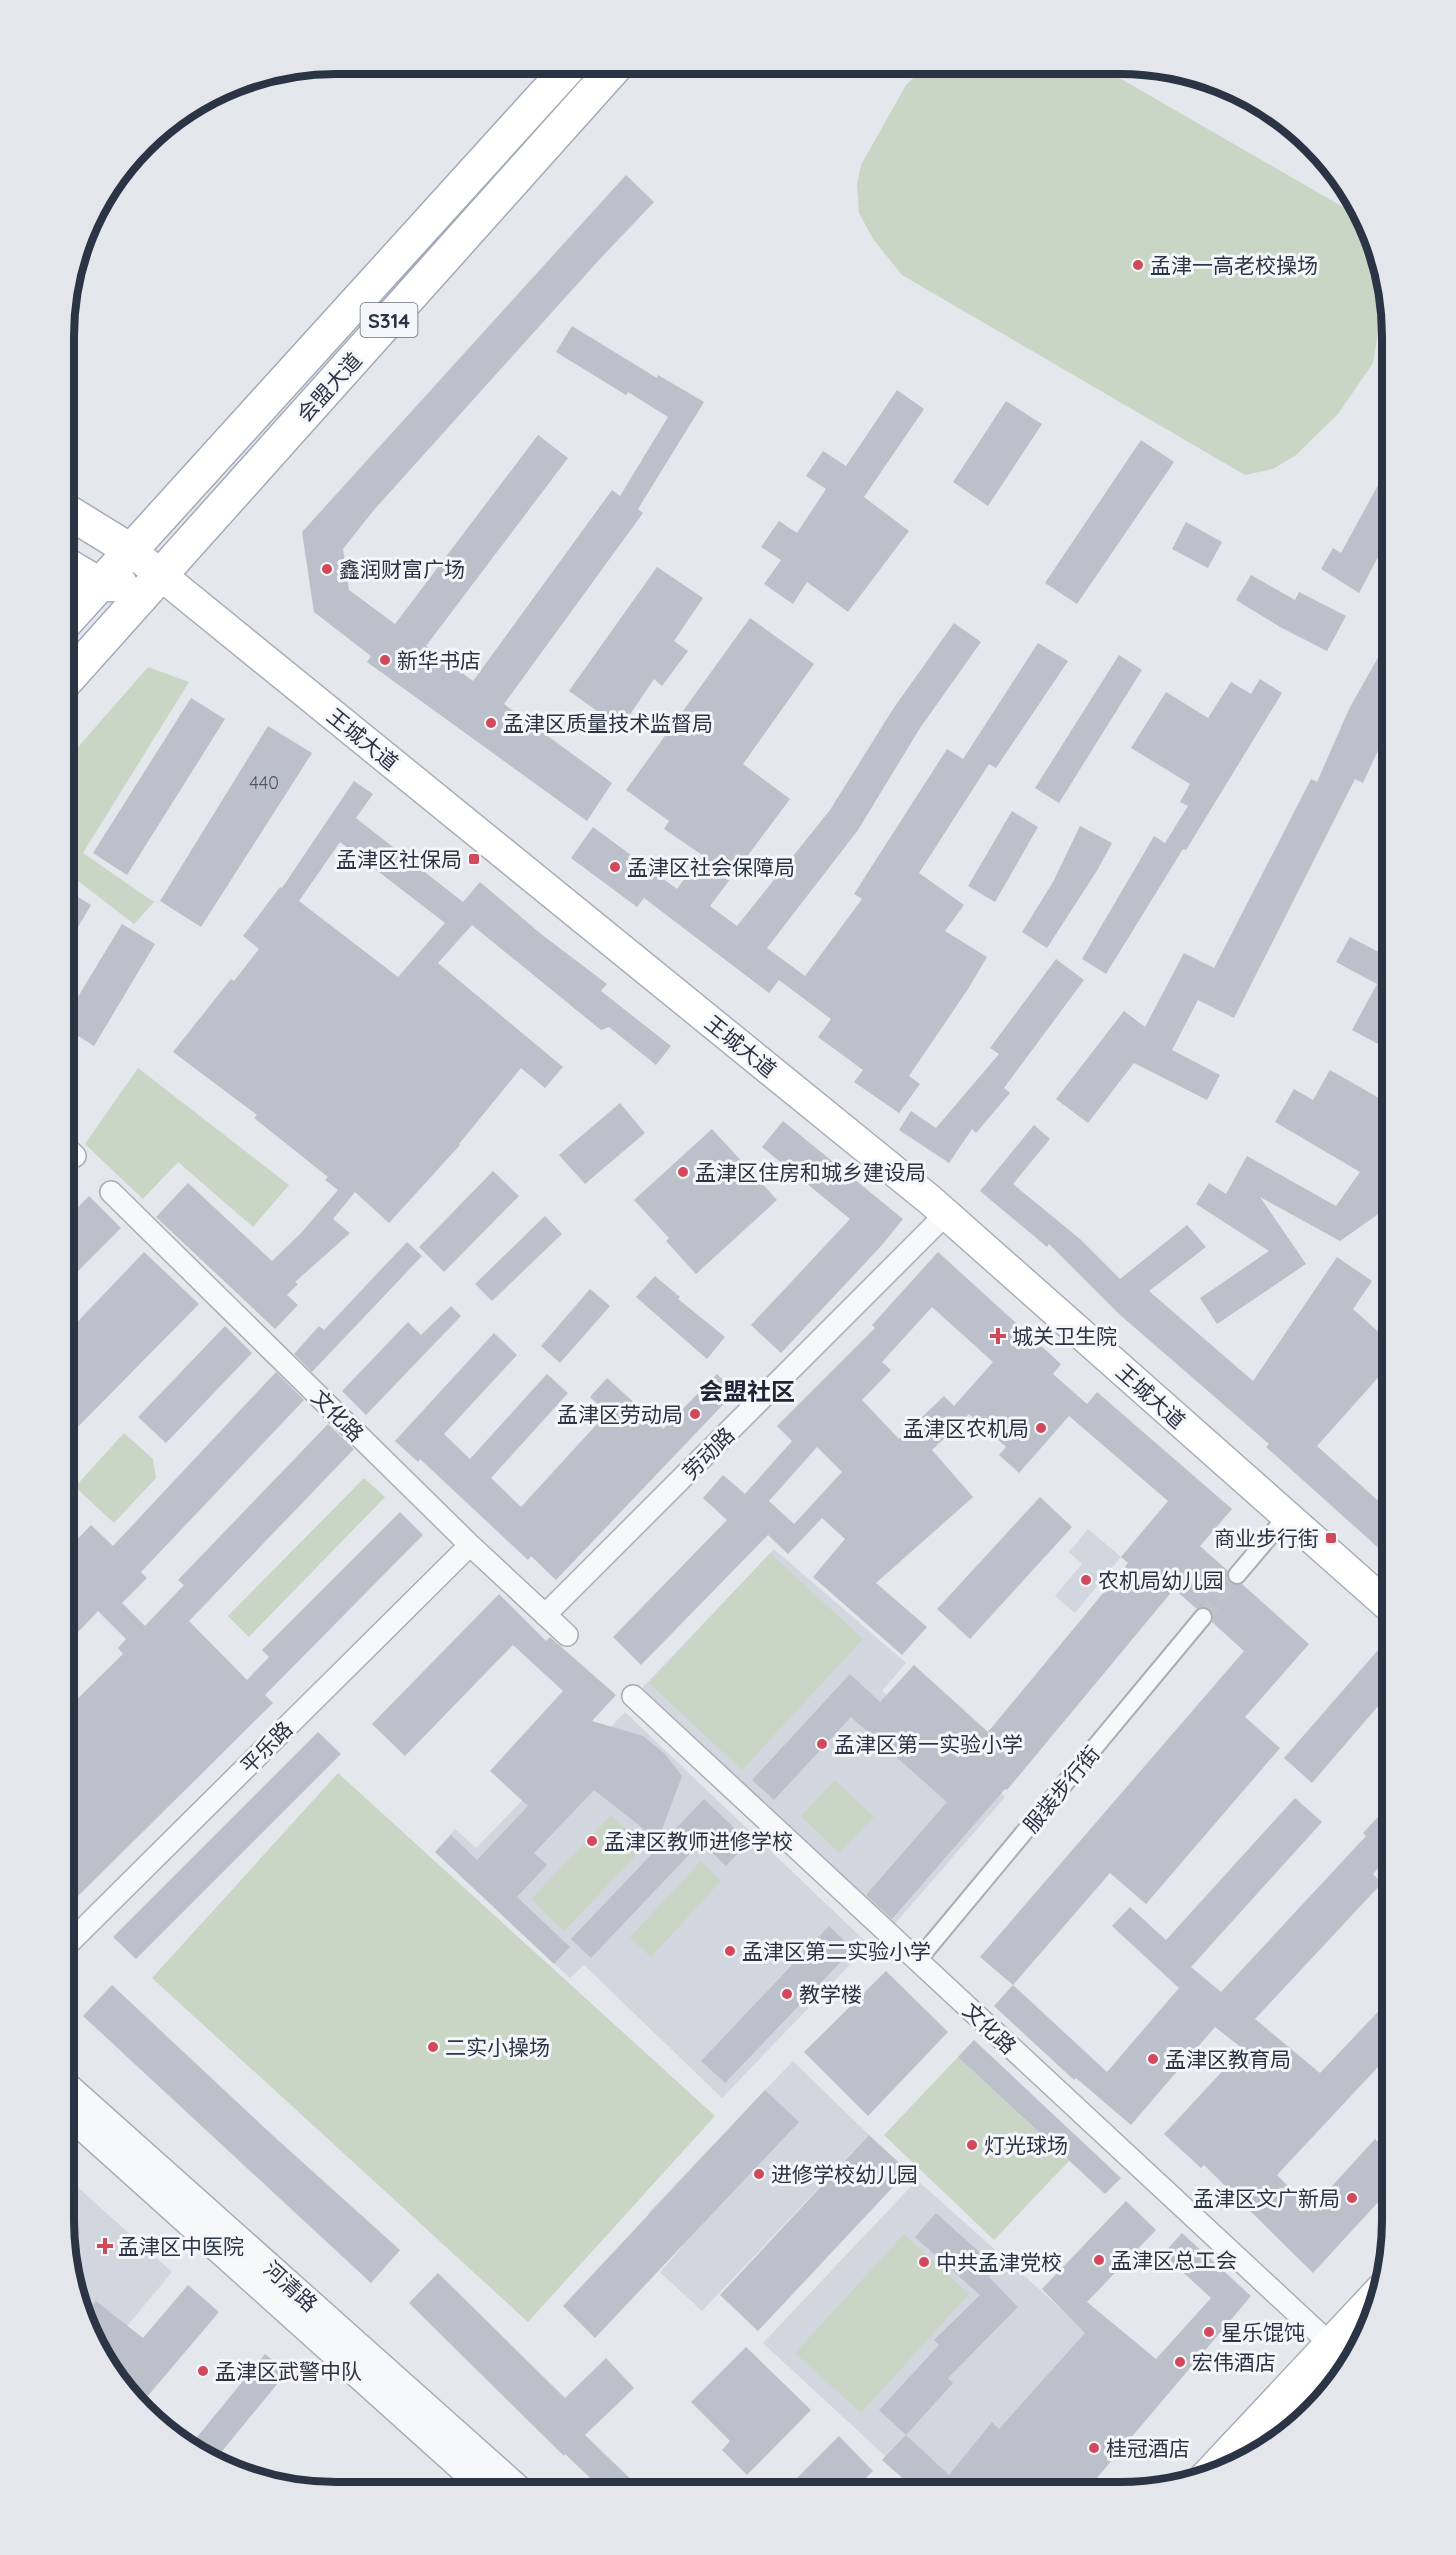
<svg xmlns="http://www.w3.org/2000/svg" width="1456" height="2555" font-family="Quicksand,'Noto Sans SC',sans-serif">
	<rect width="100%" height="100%" fill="#e4e7ec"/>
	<path fill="#d2d6de" d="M1088,1529L1121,1557L1075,1613L1055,1596L1082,1564L1069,1552Z
		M774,1549L906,1663L882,1691L1005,1797L892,1927L861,1900L642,1688Z
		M625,1712L869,1945L722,2098L584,1965L570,1978L435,1852L455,1829L476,1848L579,1742L588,1751Z
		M793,2061L869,2135L702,2311L660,2272L683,2246L648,2213Z
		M63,2174L172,2272L102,2356L78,2308L63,2220Z
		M917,2180L1104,2347L1063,2453L1030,2492L923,2491L763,2343Z"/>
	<path fill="#c9d6c5" d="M925,67L1102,68L1364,219L1378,247L1384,278L1378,289V334L1373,363L1338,414L1296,455L1273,469L1245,475L902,275L873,239L859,213L857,185L861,165L906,85Z
		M148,667L189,682L83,853L154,902L134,924L65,871V762Z
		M138,1068L289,1185L253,1227L178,1162L143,1199L85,1144Z
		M124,1433L153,1459L156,1478L114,1523L75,1487Z
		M364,1478L385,1497L249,1637L228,1616Z
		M770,1553L863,1639L742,1770L649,1683Z
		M338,1773L715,2116L528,2322L152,1978Z
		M835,1780L874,1817L839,1853L801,1816Z
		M611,1815L644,1847L564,1931L531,1899Z
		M701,1861L721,1881L651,1957L630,1937Z
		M958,2057L1069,2161L994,2240L884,2135Z
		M904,2234L969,2294L861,2413L795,2353Z"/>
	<path fill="#bbc0ca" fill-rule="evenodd" d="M626,175L654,202L599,260L373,511L343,549L349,590L395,624L538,435L568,458L426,646L473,681L612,490L620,496L668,417L628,392L626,395L556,352L572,326L657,378L658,375L704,402L638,509L643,513L504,704L612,783L587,821L367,662L371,656L314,612L302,532Z
		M897,390L924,409L864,497L909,531L848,612L807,582L793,604L764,584L781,560L761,547L779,521L797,533L826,489L806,476L823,451L846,466Z
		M1006,401L1042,424L988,506L953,482Z
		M1141,440L1174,462L1077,604L1045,583Z
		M1393,458V529L1359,593L1321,569L1333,548L1341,553Z
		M1186,522L1222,542L1208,568L1172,549Z
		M657,567L703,598L674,641L688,651L662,686L654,679L621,728L569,691Z
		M1251,575L1295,600L1299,592L1346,616L1327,651L1280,627L1236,600Z
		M750,618L814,664L743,764L790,799L710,906L737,926L830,810L893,709L954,623L981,642L920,728L858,830L767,948L805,976L862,899L854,894L947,749L963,759L1038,643L1068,661L996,768L989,764L919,873L964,905L945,931L987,957L968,989L909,1076L920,1084L899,1113L854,1082L863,1070L818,1037L831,1019L779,980L769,993L644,898L637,907L571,858L593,827L677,889L702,855L664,829L669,821L626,790Z
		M1393,631V718L1363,783L1355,779L1234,1018L1198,1000L1172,1050L1220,1075L1207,1100L1134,1063L1088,1123L1056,1099L1124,1011L1145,1027L1184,953L1214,968L1311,779L1317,782L1349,709Z
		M1119,655L1142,670L1059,803L1035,788Z
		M1260,679L1282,693L1186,850L1183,849L1106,974L1082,959L1154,836L1165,843L1188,806L1180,802L1190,784L1131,748L1166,692L1208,718L1231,682L1251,694Z
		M191,698L225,719L127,875L93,853Z
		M268,726L312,753L201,927L160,901Z
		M354,781L373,794L356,818L463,902L480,882L541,934L607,984L601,991L671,1046L656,1065L609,1027L601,1030L472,925L438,963L563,1067L545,1088L521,1068L459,1144L460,1145L389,1223L355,1192L333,1219L350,1233L295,1282L298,1284L287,1295L298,1305L275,1329L156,1217L188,1183L272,1261L301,1233L338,1190L325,1180L328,1177L254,1118L257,1115L173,1052L231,979L234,981L259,949L243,936L280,887L282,888ZM340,842L445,923L398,977L299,901Z
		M1012,811L1038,827L995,902L968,886Z
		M1080,826L1112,843L1098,869L1047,948L1022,932L1053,882Z
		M65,889L91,905L65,949Z
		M122,924L155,944L94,1046L64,1027V1020Z
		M1350,937L1390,958L1387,965L1393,954V1052L1352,1030L1377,984L1336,962Z
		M1056,959L1084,980L1004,1088L1010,1093L976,1133L972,1129L949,1163L899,1130L911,1111L936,1128L999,1054L990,1048Z
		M1330,1070L1379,1098L1393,1077V1191L1377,1215L1340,1241L1260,1197L1306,1264L1217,1324L1200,1298L1269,1251L1196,1204L1209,1183L1226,1194L1247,1156L1336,1206L1360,1172L1275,1122L1294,1089L1313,1100Z
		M620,1103L645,1133L585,1184L559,1155Z
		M783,1121L903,1219L882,1245L781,1353L751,1325L850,1219L762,1147Z
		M1034,1125L1050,1139L1013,1184L1080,1239L1120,1279L1187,1225L1206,1247L1149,1291L1253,1381L1337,1257L1372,1281L1353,1309L1393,1345V1361L1317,1446L1393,1514V1561L1266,1447L1269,1444L1119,1314L1049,1244L1047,1247L980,1191Z
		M712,1129L777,1200L696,1274L666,1241L669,1238L634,1200Z
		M493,1171L519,1196L444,1272L419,1247Z
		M89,1196L121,1228L64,1285V1221Z
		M545,1216L562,1234L492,1301L475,1284Z
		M407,1242L422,1256L312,1372L294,1354L319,1326L324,1330Z
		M144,1252L199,1304L64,1441V1336Z
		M938,1252L1061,1364L1053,1374L1087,1404L1097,1392L1232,1509L1200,1546L1228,1571L1227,1578L1230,1583L1236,1585L1242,1584L1309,1644L1245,1717L1280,1748L1146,1904L1110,1873L1013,1985L980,1957L1244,1651L1212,1622L1213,1614L1209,1609L1204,1607L1197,1609L1174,1589L1007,1790L1005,1789L892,1919L866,1895L947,1802L851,1717L774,1800L752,1780L850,1674L880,1702L914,1665L988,1732L1128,1563L1121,1557L1168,1501L1069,1416L1019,1473L999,1455L1006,1447L969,1414L932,1450L973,1497L876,1583L927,1627L902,1655L813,1577L845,1539L822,1518L788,1554L768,1535L641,1665L613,1637L727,1520L703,1498L723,1475L745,1494L792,1441L777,1426L875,1328L872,1325ZM932,1307L993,1362L954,1406L944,1396L899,1439L862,1400L891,1370L882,1362ZM817,1447L842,1472L794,1524L769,1501Z
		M655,1276L680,1297L678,1299L725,1337L707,1359L636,1297Z
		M590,1289L610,1306L560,1363L541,1346Z
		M451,1306L461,1316L366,1415L342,1391L408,1322L421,1335Z
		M225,1326L252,1353L166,1443L138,1417Z
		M494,1333L517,1355L444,1434L470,1459L547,1374L568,1393L491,1478L521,1507L607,1413L590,1397L607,1378L663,1429L717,1374L735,1392L556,1580L531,1556L528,1560L420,1459L418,1462L395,1441Z
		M276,1372L304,1400L141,1572L147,1578L122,1603L145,1626L184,1585L178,1580L328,1424L354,1449L189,1621L247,1680L269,1657L262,1650L400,1512L423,1535L265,1695L273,1703L63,1911L64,1712L123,1654L118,1648L126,1639L98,1611L64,1647V1553L91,1525L113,1546Z
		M1040,1497L1072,1527L970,1639L937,1609Z
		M499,1594L546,1641L550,1637L616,1695L592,1721L643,1736L665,1754L682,1776L658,1840L594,1790L534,1853L547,1865L517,1897L570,1947L554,1964L435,1852L451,1835L477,1860L528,1806L490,1771L563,1691L513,1645L405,1756L372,1724Z
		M1378,1650L1393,1663V1717L1379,1705L1312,1783L1284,1758Z
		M318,1732L341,1754L136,1959L113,1937Z
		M1295,1798L1322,1822L1191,1967L1221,1992L1366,1836L1363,1833L1393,1801V1852L1373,1874L1382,1883L1255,2019L1320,2073L1392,1997V2052L1277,2175L1311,2209L1375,2139L1392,2155V2187L1313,2273L1204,2165L1201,2168L1164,2134L1243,2049L1215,2027L1131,2125L1076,2078L1074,2080L994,2006L1013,1985L1107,2072L1179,1988L1112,1926L1130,1907L1166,1940Z
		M704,1799L749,1842L726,1866L701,1842L591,1958L571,1939Z
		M829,1926L853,1949L725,2083L701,2061Z
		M886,1971L948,2032L868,2116L804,2052Z
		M112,1985L269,2132L400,2250L371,2283L83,2016Z
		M974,2040L1121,2178L1105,2194L958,2057Z
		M765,2090L799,2122L595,2338L563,2306Z
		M869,2135L908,2171L758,2331L720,2295Z
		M1126,2201L1156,2230L1087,2302L1156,2359L1211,2298L1163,2254L1182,2233L1251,2296L1085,2492L917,2491L882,2460L906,2435L949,2475L992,2422L999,2429L1085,2333L1042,2289Z
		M936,2213L997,2268L989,2277L1018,2307L948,2378L953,2383L906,2435L879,2410L939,2345L934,2340L980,2295L915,2237Z
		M438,2273L565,2398L606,2358L634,2388L585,2435L643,2491L603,2490L565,2454L564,2456L409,2303Z
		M188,2285L219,2312L146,2398L105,2363L83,2318L96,2301L143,2338Z
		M746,2347L811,2410L747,2475L722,2450L730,2441L691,2402Z
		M265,2354L287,2372L214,2461L189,2447Z
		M839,2436L873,2471L852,2491H784Z"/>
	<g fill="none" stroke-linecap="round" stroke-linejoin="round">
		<path stroke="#bfc3cb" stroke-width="16" stroke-dasharray="16 8" stroke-linecap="butt" d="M1203,1617L1237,1575"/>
		<defs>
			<path id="pedestrian" d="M1237,1575L1287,1516
				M918,1960L1203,1617"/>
			<path id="minor" d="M64,1145L75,1156
				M111,1192L470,1545L567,1635
				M545,1615L946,1214
				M633,1696L1340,2353
				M63,1949L470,1545"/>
			<path id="tertiary" d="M63,2083L519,2490
				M63,2109L487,2490"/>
			<path id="secondary" d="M130,550L930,1200L1393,1610
				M1261,2452L1360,2346
				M1204,2478L1381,2289"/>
			<path id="primary" d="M65,510L130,550
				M65,564L99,584L121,585
				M65,623L572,64
				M65,682L617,65"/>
		</defs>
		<use href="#pedestrian" stroke="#a9aeb7" stroke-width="20"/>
		<use href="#minor" stroke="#a9aeb7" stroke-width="24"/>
		<use href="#tertiary" stroke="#a9aeb7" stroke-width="30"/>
		<use href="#secondary" stroke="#a9aeb7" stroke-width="33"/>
		<use href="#primary" stroke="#a3abb8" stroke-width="36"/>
		<use href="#pedestrian" stroke="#f7f8fa" stroke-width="16"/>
		<use href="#minor" stroke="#f7f8fa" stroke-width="21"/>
		<use href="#tertiary" stroke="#f7f8fa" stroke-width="27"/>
		<use href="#secondary" stroke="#fff" stroke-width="30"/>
		<use href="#primary" stroke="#fff" stroke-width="33"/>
	</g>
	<g fill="#d1495b" stroke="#f4f6f9" stroke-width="2">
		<circle cx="1138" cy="265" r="6"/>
		<circle cx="327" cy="569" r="6"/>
		<circle cx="385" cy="660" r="6"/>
		<circle cx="491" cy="723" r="6"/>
		<rect x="468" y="853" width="12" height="12" rx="3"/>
		<circle cx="615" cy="867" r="6"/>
		<circle cx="683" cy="1172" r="6"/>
		<path d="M995 1327h6v6h6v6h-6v6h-6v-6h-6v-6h6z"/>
		<circle cx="695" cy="1414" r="6"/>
		<circle cx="1041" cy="1428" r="6"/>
		<rect x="1325" y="1532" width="12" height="12" rx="3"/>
		<circle cx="1086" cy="1580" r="6"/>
		<circle cx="822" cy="1744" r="6"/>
		<circle cx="592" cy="1841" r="6"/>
		<circle cx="730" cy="1951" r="6"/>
		<circle cx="787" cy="1994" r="6"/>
		<circle cx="433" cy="2047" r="6"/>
		<circle cx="1153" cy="2059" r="6"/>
		<circle cx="972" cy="2145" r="6"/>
		<circle cx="759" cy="2174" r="6"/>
		<circle cx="1352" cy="2198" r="6"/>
		<path d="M102 2237h6v6h6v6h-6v6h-6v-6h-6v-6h6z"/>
		<circle cx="1099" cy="2260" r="6"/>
		<circle cx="924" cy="2262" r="6"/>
		<circle cx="1209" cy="2332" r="6"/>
		<circle cx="1180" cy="2362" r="6"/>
		<circle cx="203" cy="2371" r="6"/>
		<circle cx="1094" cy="2448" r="6"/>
	</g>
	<g text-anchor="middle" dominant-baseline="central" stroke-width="6" stroke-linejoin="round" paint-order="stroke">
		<g font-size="18" fill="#4f5766">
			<text x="264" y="782">440</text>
		</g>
		<rect fill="#f4f6f9" stroke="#676e7b" stroke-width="1.5" x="360.5" y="303" width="57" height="34" rx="4.5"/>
		<g font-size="20" font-weight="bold" fill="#2b3445">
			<text x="389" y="320">S314</text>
		</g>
		<g font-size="21" fill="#2b3445" stroke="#f4f6f9" text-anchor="start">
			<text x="1150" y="265">孟津一高老校操场</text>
			<text x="339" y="569">鑫润财富广场</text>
			<text x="397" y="660">新华书店</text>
			<text x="503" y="723">孟津区质量技术监督局</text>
			<text x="462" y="859" text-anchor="end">孟津区社保局</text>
			<text x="627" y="867">孟津区社会保障局</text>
			<text x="695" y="1172">孟津区住房和城乡建设局</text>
			<text x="1012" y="1336">城关卫生院</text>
			<text x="683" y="1414" text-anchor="end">孟津区劳动局</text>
			<text x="1029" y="1428" text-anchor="end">孟津区农机局</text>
			<text x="1319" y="1538" text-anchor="end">商业步行街</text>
			<text x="1098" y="1580">农机局幼儿园</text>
			<text x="834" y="1744">孟津区第一实验小学</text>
			<text x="604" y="1841">孟津区教师进修学校</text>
			<text x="742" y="1951">孟津区第二实验小学</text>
			<text x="799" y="1994">教学楼</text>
			<text x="445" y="2047">二实小操场</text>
			<text x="1165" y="2059">孟津区教育局</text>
			<text x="984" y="2145">灯光球场</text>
			<text x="771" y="2174">进修学校幼儿园</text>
			<text x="1340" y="2198" text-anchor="end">孟津区文广新局</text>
			<text x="118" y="2246">孟津区中医院</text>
			<text x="1111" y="2260">孟津区总工会</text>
			<text x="936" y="2262">中共孟津党校</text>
			<text x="1221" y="2332">星乐馄饨</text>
			<text x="1192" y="2362">宏伟酒店</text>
			<text x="215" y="2371">孟津区武警中队</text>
			<text x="1106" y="2448">桂冠酒店</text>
		</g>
		<g font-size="21" fill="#2b3445" stroke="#f4f6f9">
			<text transform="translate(329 387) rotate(-48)">会盟大道</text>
			<text transform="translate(363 739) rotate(39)">王城大道</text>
			<text transform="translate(741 1046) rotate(39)">王城大道</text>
			<text transform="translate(1151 1396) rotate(42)">王城大道</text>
			<text transform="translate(338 1415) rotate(45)">文化路</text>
			<text transform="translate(708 1453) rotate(-45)">劳动路</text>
			<text transform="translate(266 1747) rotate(-45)">平乐路</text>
			<text transform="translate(1061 1789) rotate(-50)">服装步行街</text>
			<text transform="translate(990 2028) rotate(43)">文化路</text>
			<text transform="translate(291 2286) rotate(42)">河清路</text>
		</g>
		<g font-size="24" font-weight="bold" fill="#1d2536" stroke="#f4f6f9">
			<text x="747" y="1391">会盟社区</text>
		</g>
	</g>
	<path d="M0 0H1456V2555H0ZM336 74H1120A262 262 0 0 1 1382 336V2220A262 262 0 0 1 1120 2482H336A262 262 0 0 1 74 2220V336A262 262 0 0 1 336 74Z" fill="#e4e6eb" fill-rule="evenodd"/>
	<path fill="none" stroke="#2b3445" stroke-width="8" d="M336 74H1120A262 262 0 0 1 1382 336V2220A262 262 0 0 1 1120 2482H336A262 262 0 0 1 74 2220V336A262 262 0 0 1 336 74Z"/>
</svg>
